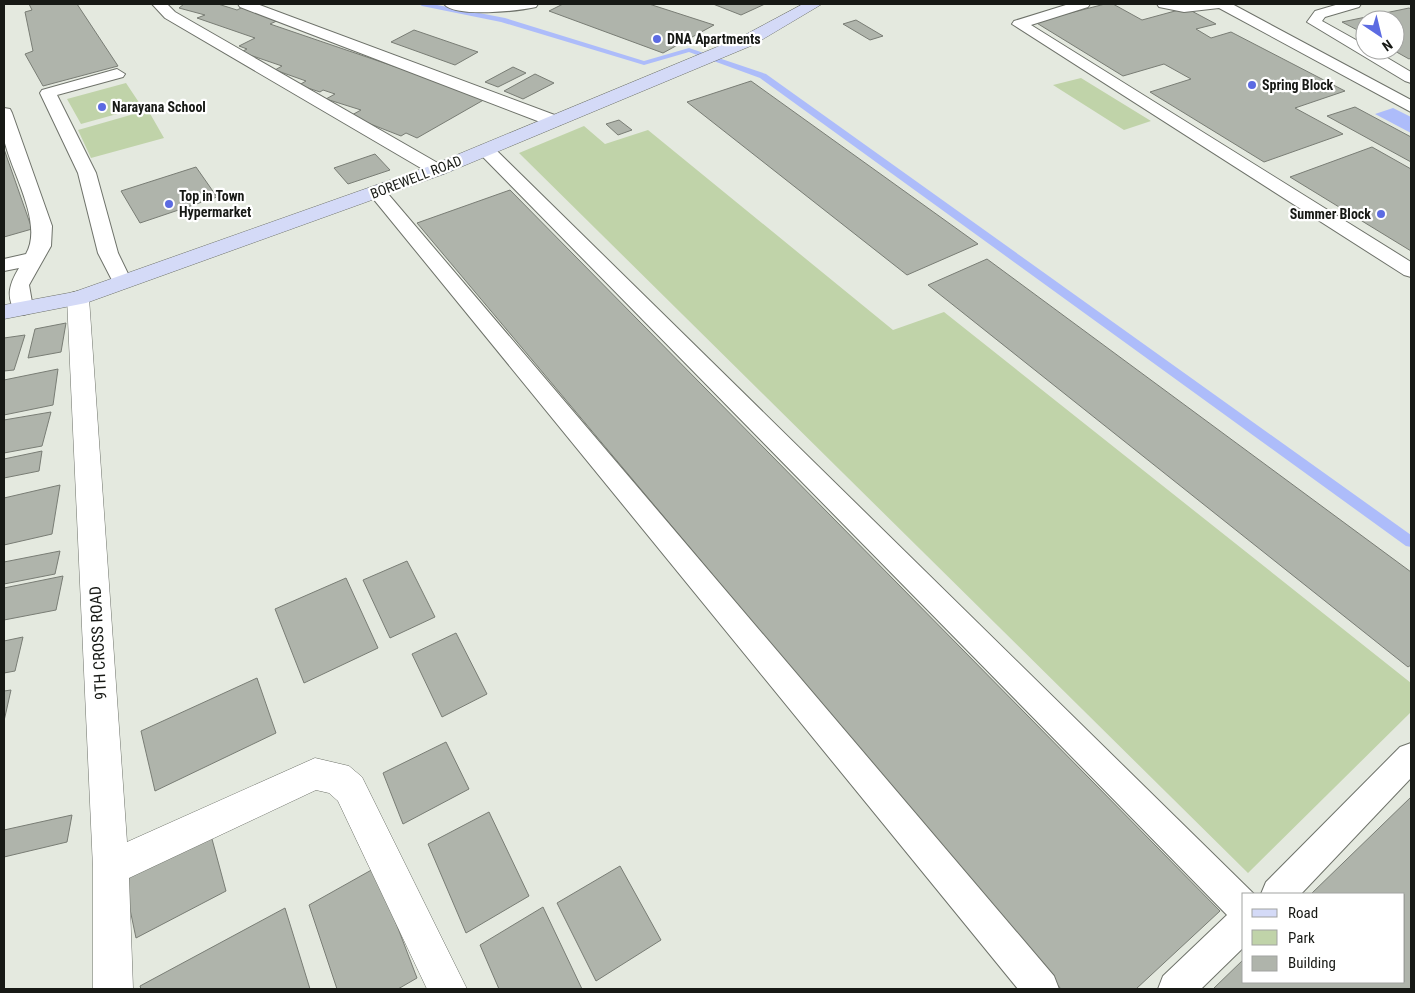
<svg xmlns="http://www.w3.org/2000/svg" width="1415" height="993" font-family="'Roboto Condensed',sans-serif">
	<rect width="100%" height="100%" fill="#e4e9df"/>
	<path fill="#c0d3a9" d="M1081,78L1151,121L1124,130L1053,85Z
		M126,83L142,107L81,124L67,99Z
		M148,110L164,138L91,158L78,130Z
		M584,126L605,144L648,130L893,330L944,312L1411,683V712L1248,873L519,153Z"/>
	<path fill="#adbcfa" d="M1393,108L1411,117V133L1375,114Z"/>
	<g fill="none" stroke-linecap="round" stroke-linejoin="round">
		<path fill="#adbcfa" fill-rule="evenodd" d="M419,4H432L505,18L644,61L689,48L766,74L1411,535V547L1406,546L760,78L689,52L644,65L501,22L422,6Z"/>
	</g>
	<path fill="#afb4ab" stroke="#797d75" d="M29,4H77L118,66L43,86L25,54L33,51L25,12L32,10Z
		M184,4H218L237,10L243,7L279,20L270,24L487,98L417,138L406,133L401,136L350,116L361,110L326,99L335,94L323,90L320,92L299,85L306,81L275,70L282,66L241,52L247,49L239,46L255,38L197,18L205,15L179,8Z
		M563,4H649L714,25L663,53L549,11Z
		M713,4H765L741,15Z
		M1105,4H1113L1142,20L1186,8L1216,24L1196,29L1211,38L1231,32L1345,91L1295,108L1343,134L1264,162L1150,92L1191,79L1164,64L1123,76L1035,22Z
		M1409,8L1411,9V58L1409,59L1393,50H1395V20H1365V34L1342,22Z
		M856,20L883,36L870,40L843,24Z
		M414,30L478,52L455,65L391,42Z
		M513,67L526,73L498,87L485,82Z
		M535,74L554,83L523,99L504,91Z
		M751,81L978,244L907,275L687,102Z
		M1355,107L1411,137V162L1327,116Z
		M619,120L632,130L618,135L606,124Z
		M1372,147L1411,169V251L1290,177Z
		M4,149L32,229L4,237Z
		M375,154L390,170L348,184L334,168Z
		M196,167L217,197L140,223L121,191Z
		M510,190L1220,911L1136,989H1061L417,223Z
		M987,259L1411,572V665L1408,667L928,285Z
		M66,323L61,352L28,358L35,329Z
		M25,335L14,370L4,371V338Z
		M58,369L53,405L4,415V380Z
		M51,412L42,446L4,453V420Z
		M42,451L39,471L4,478V459Z
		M60,485L52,534L4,545V498Z
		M60,551L55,574L4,584V562Z
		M407,561L435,617L390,638L363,580Z
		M63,576L56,610L4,620V588Z
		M346,578L378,648L304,683L275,609Z
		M456,633L487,694L442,717L412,654Z
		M23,637L15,671L4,673V641Z
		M257,678L276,733L155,791L141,731Z
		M11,690L4,721V691Z
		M446,742L469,789L403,824L383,773Z
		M1411,797V989H1213L1244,959V982H1404V894H1311Z
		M489,812L529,896L466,933L428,844Z
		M72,815L67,842L4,857V830Z
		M209,828L226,891L136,938L122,871Z
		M620,866L661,940L596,981L557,903Z
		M375,868L417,978L398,989H337L309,905Z
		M543,907L582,989H499L480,945Z
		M285,908L310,989H141L140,986Z"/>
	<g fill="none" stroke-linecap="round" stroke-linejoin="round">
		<defs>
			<path id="lane" d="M152,4H167L175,12L443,166L446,170L443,174H431L165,18Z
				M238,4H257L560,117L562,121L560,125H548L240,7Z
				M444,4H538L536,7C519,11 455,18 444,4Z
				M1069,4H1090L1088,7L1031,25L1411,262V277L1404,275L1012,24L1014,21Z
				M1157,4H1232L1411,100V112L1219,8L1184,12L1159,7Z
				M1339,4H1361L1359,7L1325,17L1322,21L1365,45V50H1374L1411,72V83L1405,81L1307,22L1315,11Z
				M117,69L125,74L123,77L57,95L96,173L118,253L132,282L129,286L122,288L115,286L98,253L78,173L40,93L42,90Z
				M4,108L10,109L12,113L52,226L51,246L29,285L33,308L30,313L23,315L16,313C5,296 10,283 19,268L4,271V259L26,254C44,223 11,172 4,139C2,130 3,117 4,108Z
				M486,145L492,146L1254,894H1244V947L1201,989H1158L1163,976L1227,915L480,154L477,150L480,146Z
				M377,186L383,188L1054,976L1059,989H1018L371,196L368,192L371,188Z
				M1411,743V778L1301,894H1261L1266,882L1400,747Z"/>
			<path id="street" d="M78,291L86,293L89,298L127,842L315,758L349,766L362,777L467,989H427L338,801L329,793L316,790L129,878L133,989H93V868L67,298L70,293Z"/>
			<path id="secondary" d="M803,4H822L753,45L444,174L86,303L4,319V305L74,292L430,166L741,37Z"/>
		</defs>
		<use href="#lane" stroke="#6e726a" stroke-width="2"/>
		<use href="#street" stroke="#6e726a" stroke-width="1"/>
		<use href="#secondary" stroke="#6e726a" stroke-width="1"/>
		<use href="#lane" fill="#fff" fill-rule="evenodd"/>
		<use href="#street" fill="#fff" fill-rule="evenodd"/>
		<use href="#secondary" fill="#d4daf7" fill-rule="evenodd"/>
	</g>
	<g fill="#5c6be2" stroke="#fff" stroke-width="2">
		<circle cx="657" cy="39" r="5"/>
		<circle cx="1252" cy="85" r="5"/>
		<circle cx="102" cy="107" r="5"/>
		<circle cx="169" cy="204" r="5"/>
		<circle cx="1381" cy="214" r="5"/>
	</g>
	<g text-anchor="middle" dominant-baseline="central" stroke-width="4.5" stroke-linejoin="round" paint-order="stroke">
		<g font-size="14" font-weight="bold" fill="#171915" stroke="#fff" text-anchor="start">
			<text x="667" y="39">DNA Apartments</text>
			<text x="1262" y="85">Spring Block</text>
			<text x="112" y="107">Narayana School</text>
			<text x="179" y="196">Top in Town<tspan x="179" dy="16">Hypermarket</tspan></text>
			<text x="1371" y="214" text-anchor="end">Summer Block</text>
		</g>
		<g font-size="14" fill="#171915" stroke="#fff">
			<text transform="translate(416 177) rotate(-21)">BOREWELL ROAD</text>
		</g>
		<g font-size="16" fill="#171915" stroke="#fff">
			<text transform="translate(98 643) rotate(-93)">9TH CROSS ROAD</text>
		</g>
	</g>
	<rect width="1415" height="993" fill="none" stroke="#171915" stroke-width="10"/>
	<rect x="1242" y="893" width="162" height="90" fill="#ffffff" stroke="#a2a3a1"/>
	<rect x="1252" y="909" width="25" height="8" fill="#d4daf7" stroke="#a2a3a1"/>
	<text x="1288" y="918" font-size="15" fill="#171915">Road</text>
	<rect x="1252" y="930" width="25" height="15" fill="#c0d3a9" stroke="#a2a3a1"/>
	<text x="1288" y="943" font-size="15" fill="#171915">Park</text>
	<rect x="1252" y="956" width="25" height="15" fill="#afb4ab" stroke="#a2a3a1"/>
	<text x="1288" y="968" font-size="15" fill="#171915">Building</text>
	<g transform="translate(1380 35) rotate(145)"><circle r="24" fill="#ffffff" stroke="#a2a3a1"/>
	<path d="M0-4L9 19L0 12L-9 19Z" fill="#5c6be2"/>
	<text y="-8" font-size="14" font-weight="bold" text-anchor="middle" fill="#171915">N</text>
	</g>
</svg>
